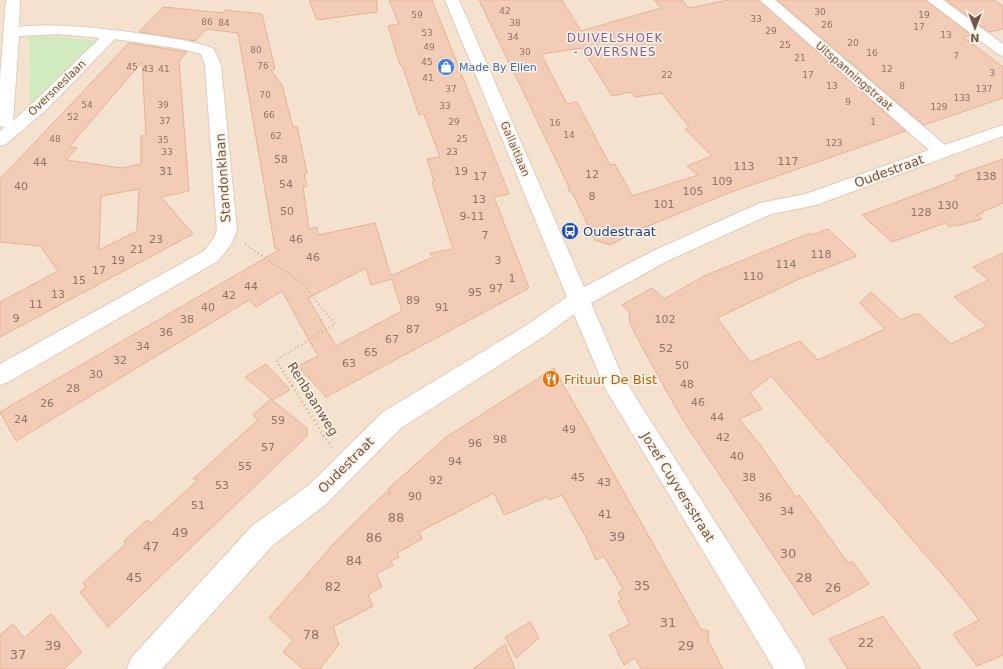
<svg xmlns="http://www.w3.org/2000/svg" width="1003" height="669" font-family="'DejaVu Sans',sans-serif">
	<rect width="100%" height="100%" fill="#fcf0e0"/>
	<path fill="#f4e1ce" d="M0,0H1003V669H0Z"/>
	<path fill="#d2eabf" d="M37,35L98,41L30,109L29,38Z"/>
	<path fill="#f2ccb7" stroke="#e5b297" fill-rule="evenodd" d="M309,0H377V12L317,20Z
		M389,0H432L509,194L494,197L529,288L326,397L298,366L318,356L282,291L256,307L249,300L16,441L0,412L279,250L275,248L238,33L206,29L195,41L139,32L163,7L223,13L225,10L262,14L275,69L271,70L282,85L293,127L297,126L307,173L304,174L307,186L303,187L309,229L317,227L318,235L375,223L391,276L433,257L430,253L453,249L432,182L434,181L427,159L440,157L424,114L419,115L402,65H400L388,26L399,24ZM366,268L371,285L392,279L402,311L336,346L308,298Z
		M479,0H562L581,31L661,8L654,0H682L689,8L728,0H759L906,131L726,194L636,231L610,245L595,240L573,194L569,191L568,185ZM582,48L612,96L631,92L635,97L662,93L689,127L685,129L712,156L687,166L698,175L632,196L615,164L610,165L577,102L567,104L541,54Z
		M777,0H926L971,35L963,37L1003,67V98L924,125Z
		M946,0H994L1003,6V29L989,32Z
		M129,43L187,52L179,61L189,191L161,197L193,234L0,337V302L58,271L40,246L0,242V179ZM142,62L146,135L141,136V164L122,168L66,160L77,148L69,147ZM139,189L137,231L99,250L101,196Z
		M1003,159V203L982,212L983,213L977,215L982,219L957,226L955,224L950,227L945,223L892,242L862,215L958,179L955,176Z
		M828,229L857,256L797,280L717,318L750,362L800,341L818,360L885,329L860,303L871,292L901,320L914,314H919L951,344L987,326L954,297L989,280L973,267L1003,253V655L977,666L953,634L979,620L956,590L771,376L750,393L762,409L739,419L761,446L796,497L799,495L848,563L852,561L869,584L813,615L681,417L641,345L630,323L629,312L622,305L652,288L664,299L704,276L810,233L812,235Z
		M266,364L290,390L272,400L307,428V436L108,627L80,592L86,587L83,583L126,544L124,541L147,520L151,523L199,479H193L258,420L253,415L271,399L245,377Z
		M554,368L701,629L709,631L708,640L723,669H641L635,658L624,665L609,635L630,624L618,601L622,599L618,593L623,589L604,556L596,560L586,537L562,495L549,500L547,497L504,515L494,493L419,532L422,539L397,553L399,557L391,561L393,565L376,574L382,587L368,595L373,606L333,627L339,644L320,669H303L283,652L293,640L269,618L337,540L387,491L391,494L388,489L445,438Z
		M51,614L82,652L64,669H0V635L13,624L24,638Z
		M883,616L900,640L921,669H848L829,639Z
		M530,622L539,638L516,658L505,637Z
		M505,644L515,669H473Z"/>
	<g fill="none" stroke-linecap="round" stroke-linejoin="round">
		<defs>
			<path id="minor" d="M6,0H20L19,27C56,23 93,28 129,32C157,36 186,39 213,48L221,65L237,231L230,246L218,261L8,382L0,385V364L204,251L214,238L217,231L205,65L201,54L182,49L115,39L46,110L6,144L0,146V131L5,127L0,126V79ZM59,34L100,38L34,102L13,121L19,36Z
				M445,0H459L584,287L653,251L760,203L806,194L929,150L760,0H775L945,145L1003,125V136L816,205L771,214L667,261L591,303L622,376L802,658L806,669H774L605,388L574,314L543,337L401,428L326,504L272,546L162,669H127L131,658L252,526L308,486L383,412L527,325L567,297Z
				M927,0H943L1003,44V56L998,54Z"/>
		</defs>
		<use href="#minor" stroke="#e0ccbc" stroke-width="2"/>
		<path stroke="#d6af9b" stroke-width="2.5" stroke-dasharray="1 3" stroke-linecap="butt" d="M245,244L302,283L335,324L276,360L293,387"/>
		<path stroke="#d6af9b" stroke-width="3" stroke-dasharray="1 3.5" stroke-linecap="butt" d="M292,386L331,447"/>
		<use href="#minor" fill="#fff" fill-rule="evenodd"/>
	</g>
	<defs>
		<symbol id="shop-disc" viewBox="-11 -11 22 22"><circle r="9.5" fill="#3f7fe0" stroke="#fff4e6"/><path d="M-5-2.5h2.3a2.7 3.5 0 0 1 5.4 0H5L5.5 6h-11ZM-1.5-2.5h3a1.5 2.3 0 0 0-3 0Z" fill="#fff"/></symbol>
		<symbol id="bus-disc" viewBox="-11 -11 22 22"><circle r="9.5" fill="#1a4fb4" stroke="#fff4e6"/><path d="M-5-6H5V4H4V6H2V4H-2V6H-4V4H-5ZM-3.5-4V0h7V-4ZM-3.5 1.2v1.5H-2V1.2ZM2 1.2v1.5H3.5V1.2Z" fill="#fff"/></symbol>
		<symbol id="restaurant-disc" viewBox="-11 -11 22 22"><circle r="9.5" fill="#e8710a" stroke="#fff4e6"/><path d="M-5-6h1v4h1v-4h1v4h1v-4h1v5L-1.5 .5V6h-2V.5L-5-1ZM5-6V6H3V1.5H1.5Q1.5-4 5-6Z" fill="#fff"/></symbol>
	</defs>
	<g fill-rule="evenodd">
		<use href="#shop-disc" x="436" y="57" width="20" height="20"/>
		<use href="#bus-disc" x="560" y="221" width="20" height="20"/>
		<use href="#restaurant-disc" x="541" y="369" width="20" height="20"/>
	</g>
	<g text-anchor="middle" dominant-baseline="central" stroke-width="3" stroke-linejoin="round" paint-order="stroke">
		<g font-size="9" fill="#937363">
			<text x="505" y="11">42</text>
			<text x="820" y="12">30</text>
			<text x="417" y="15">59</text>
			<text x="924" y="15">19</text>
			<text x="756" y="19">33</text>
			<text x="207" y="22">86</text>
			<text x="224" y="23">84</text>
			<text x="515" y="23">38</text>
			<text x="827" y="25">26</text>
			<text x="919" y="27">17</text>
			<text x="771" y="31">29</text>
			<text x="427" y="33">53</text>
			<text x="946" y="35">13</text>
			<text x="513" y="37">34</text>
			<text x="853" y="43">20</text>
			<text x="785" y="45">25</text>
			<text x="429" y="47">49</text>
			<text x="256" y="50">80</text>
			<text x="525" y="52">30</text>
			<text x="872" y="53">16</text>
			<text x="956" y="56">7</text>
			<text x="800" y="58">21</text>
			<text x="427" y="62">45</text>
			<text x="263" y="66">76</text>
			<text x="132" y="67">45</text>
			<text x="148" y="69">43</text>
			<text x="164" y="69">41</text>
			<text x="887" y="69">12</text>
			<text x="992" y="73">3</text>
			<text x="667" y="75">22</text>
			<text x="808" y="75">17</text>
			<text x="428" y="78">41</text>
			<text x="832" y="86">13</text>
			<text x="902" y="86">8</text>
			<text x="451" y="89">37</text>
			<text x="984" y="89">137</text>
			<text x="265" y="95">70</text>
			<text x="962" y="98">133</text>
			<text x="848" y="102">9</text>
			<text x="87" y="105">54</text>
			<text x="163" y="105">39</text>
			<text x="445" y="106">33</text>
			<text x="939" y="107">129</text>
			<text x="269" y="115">66</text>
			<text x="73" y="117">52</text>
			<text x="165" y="121">37</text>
			<text x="454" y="122">29</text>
			<text x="873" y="122">1</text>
			<text x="555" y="123">16</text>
			<text x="569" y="135">14</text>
			<text x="276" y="136">62</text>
			<text x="55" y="139">48</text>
			<text x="462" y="139">25</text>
			<text x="163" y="140">35</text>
			<text x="834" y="143">123</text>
			<text x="167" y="152">33</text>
			<text x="452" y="152">23</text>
		</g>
		<g font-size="11" fill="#366cbe" stroke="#fff4e6" text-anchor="start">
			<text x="459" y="67">Made By Ellen</text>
		</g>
		<g font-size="11" fill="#735547" stroke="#fff4e6">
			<text transform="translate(854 76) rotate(41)">Uitspanningstraat</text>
			<text transform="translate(57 88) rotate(-44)">Oversneslaan</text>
			<text transform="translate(515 149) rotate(67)">Gallaitlaan</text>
		</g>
		<g font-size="11" fill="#937363">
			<text x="281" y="159">58</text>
			<text x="788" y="161">117</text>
			<text x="40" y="162">44</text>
			<text x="744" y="166">113</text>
			<text x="166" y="171">31</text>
			<text x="461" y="171">19</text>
			<text x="592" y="174">12</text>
			<text x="480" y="176">17</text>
			<text x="986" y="176">138</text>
			<text x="722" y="181">109</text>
			<text x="286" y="184">54</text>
			<text x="21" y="186">40</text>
			<text x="693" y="191">105</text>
			<text x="592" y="196">8</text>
			<text x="479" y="199">13</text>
			<text x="664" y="204">101</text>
			<text x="948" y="205">130</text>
			<text x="287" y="211">50</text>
			<text x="921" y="212">128</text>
			<text x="472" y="216">9-11</text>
			<text x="485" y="235">7</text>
			<text x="156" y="239">23</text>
			<text x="296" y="239">46</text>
			<text x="137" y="249">21</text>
			<text x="821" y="254">118</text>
			<text x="313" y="257">46</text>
			<text x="118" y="260">19</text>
			<text x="498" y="260">3</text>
			<text x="786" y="264">114</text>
			<text x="99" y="270">17</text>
			<text x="753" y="276">110</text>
			<text x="512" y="278">1</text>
			<text x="79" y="280">15</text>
			<text x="251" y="286">44</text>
			<text x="496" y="288">97</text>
			<text x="475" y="292">95</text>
			<text x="58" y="294">13</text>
			<text x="229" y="295">42</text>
			<text x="413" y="300">89</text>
			<text x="36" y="304">11</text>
			<text x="208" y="307">40</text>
			<text x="442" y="307">91</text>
			<text x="16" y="318">9</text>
			<text x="187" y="319">38</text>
			<text x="665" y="319">102</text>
			<text x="413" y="329">87</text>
			<text x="166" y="332">36</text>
			<text x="392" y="339">67</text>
			<text x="143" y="346">34</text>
			<text x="666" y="348">52</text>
			<text x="371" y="352">65</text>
			<text x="120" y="360">32</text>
			<text x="349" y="363">63</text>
			<text x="682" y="365">50</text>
			<text x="96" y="374">30</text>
			<text x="687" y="384">48</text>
			<text x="73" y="388">28</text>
			<text x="698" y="402">46</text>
			<text x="47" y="403">26</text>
			<text x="717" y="417">44</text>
			<text x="21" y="419">24</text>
			<text x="278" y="420">59</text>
			<text x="569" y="429">49</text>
			<text x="723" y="437">42</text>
			<text x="500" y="439">98</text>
			<text x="475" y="443">96</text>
			<text x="268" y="447">57</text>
			<text x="737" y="456">40</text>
			<text x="455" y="461">94</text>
			<text x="245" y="466">55</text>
			<text x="578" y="477">45</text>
			<text x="749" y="477">38</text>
			<text x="436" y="480">92</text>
			<text x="604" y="482">43</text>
			<text x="222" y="485">53</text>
			<text x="415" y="496">90</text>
			<text x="765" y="497">36</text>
			<text x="198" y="505">51</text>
			<text x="787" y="511">34</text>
			<text x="605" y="514">41</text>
		</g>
		<g font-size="12" letter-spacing="1" fill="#836297" stroke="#fff4e6">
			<text x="615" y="38">DUIVELSHOEK<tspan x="615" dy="14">- OVERSNES</tspan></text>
		</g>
		<g font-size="13" fill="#735547" stroke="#fff4e6">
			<text transform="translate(889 171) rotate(-20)">Oudestraat</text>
			<text transform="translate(223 178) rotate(-94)">Standonklaan</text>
			<text transform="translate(313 399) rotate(58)">Renbaanweg</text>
			<text transform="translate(346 465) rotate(-45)">Oudestraat</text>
			<text transform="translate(678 487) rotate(58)">Jozef Cuyversstraat</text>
		</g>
		<g font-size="13" fill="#164399" stroke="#fff4e6" text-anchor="start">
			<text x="583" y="231">Oudestraat</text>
		</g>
		<g font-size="13" fill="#c56008" stroke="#fff4e6" text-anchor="start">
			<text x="564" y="379">Frituur De Bist</text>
		</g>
		<g font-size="13" fill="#937363">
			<text x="396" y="517">88</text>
			<text x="180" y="532">49</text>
			<text x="617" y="536">39</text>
			<text x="374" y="537">86</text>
			<text x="151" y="546">47</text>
			<text x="788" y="553">30</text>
			<text x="354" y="560">84</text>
			<text x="134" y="577">45</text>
			<text x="804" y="577">28</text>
			<text x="642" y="585">35</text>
			<text x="333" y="586">82</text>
			<text x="833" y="587">26</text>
			<text x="668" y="622">31</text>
			<text x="311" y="634">78</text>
			<text x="866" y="642">22</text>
			<text x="53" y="645">39</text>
			<text x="686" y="645">29</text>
			<text x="18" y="654">37</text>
		</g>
	</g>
	<g transform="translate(975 28) rotate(180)" stroke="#fff4e6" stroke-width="3" paint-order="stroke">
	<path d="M0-3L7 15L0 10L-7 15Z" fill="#735547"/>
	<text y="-6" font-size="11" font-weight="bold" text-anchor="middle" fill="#735547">N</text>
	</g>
</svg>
